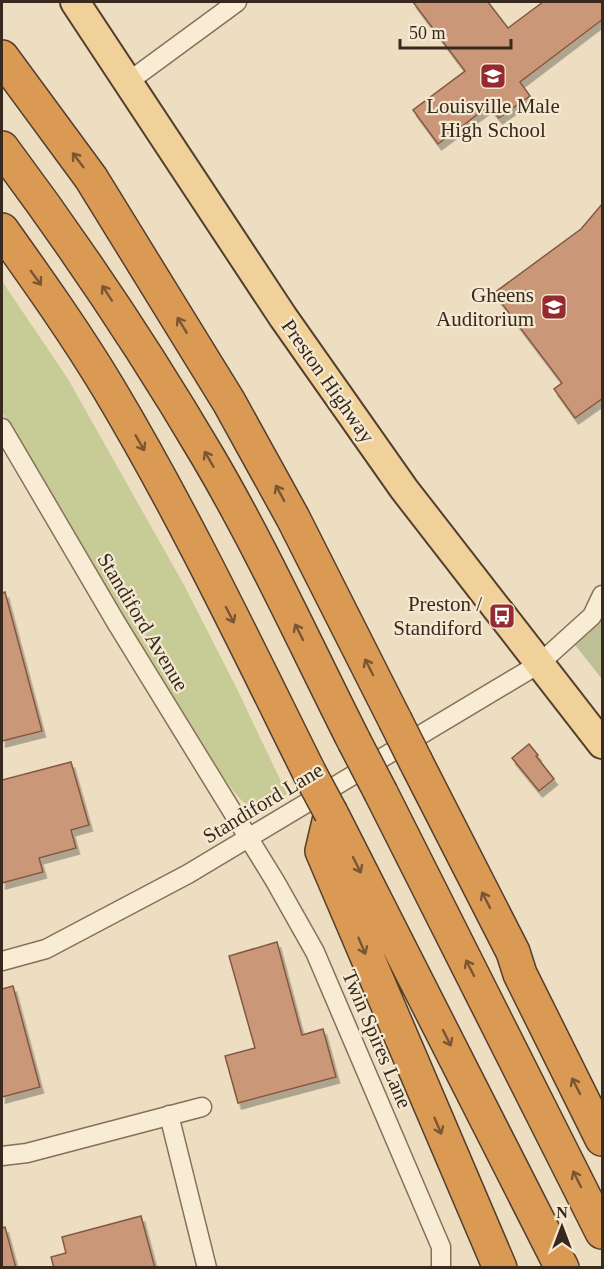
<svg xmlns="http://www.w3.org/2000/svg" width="604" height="1269" font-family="'Times New Roman',serif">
	<defs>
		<filter id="shadow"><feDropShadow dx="3.5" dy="6" stdDeviation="0" flood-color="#0004"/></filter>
	</defs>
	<rect width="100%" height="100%" fill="#eddec2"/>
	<path fill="#c7cb96" d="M2,281L68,379L184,585L237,689L287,794C250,814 248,811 224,778L121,615L2,412Z"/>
	<path fill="#bdc096" d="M602,595V679L568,636Z"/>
	<path fill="#cb9779" stroke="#855840" stroke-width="1.5" filter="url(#shadow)" d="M413,2H488L508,28L543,2H603V19L520,82L530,96L499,118L489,106L438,144L413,110L465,71Z
		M603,203V398L575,418L554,389L562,383L494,293L581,229Z
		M5,592L42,731L2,741V593Z
		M529,744L538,755L536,756L554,779L539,791L512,758Z
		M71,762L89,825L71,830L76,848L39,858L43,872L2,883V780Z
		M277,942L302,1035L323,1029L336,1077L238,1103L225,1056L255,1048L229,956Z
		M13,986L40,1087L2,1097V989Z
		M141,1216L155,1268H54L51,1257L66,1253L62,1237Z
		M5,1227L16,1268H2V1228Z"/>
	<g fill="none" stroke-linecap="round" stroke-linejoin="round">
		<defs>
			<path id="street" d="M128,82L237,2
				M2,428L117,624L275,881L315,952L441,1247V1268
				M2,961L46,949L188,874L539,664L592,616L602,595
				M169,1115L207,1268
				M2,1156L27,1153L202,1107"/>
			<path id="primary" d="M75,2L283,317L404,489L602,744"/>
			<path id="highway" d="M2,57L91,178L229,402L293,518L395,720
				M2,148C76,247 145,350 208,457C262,549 306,646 354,741
				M2,230C39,282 76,334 109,389C183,513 245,643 309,772
				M416,762L513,952L520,974L602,1139
				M381,793L602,1232
				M331,813L562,1268
				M331,813L322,851L500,1268"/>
		</defs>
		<use href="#street" stroke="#87705a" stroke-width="21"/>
		<use href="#primary" stroke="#543e2e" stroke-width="32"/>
		<use href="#highway" stroke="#543e2e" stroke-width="36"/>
		<use href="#street" stroke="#f8ecd5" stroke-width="18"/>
		<use href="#primary" stroke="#f0d19a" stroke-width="28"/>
		<use href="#highway" stroke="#db9a54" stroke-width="33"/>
		<defs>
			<path id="highway-bridge" d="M395,720L416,762
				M354,741L381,793
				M309,772L331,813"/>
		</defs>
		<use href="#highway-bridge" stroke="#543e2e" stroke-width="36" stroke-linecap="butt"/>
		<use href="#highway-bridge" stroke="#db9a54" stroke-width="33"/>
	</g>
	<defs><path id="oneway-shaft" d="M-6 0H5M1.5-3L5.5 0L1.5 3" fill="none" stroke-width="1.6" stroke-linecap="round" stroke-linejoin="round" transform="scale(1.5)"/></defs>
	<g stroke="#795634">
		<use href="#oneway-shaft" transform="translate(78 160) rotate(-127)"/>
		<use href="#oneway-shaft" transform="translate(36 278) rotate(54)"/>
		<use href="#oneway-shaft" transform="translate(107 293) rotate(-123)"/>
		<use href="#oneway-shaft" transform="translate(182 325) rotate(-121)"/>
		<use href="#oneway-shaft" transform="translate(140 443) rotate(60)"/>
		<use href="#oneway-shaft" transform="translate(209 459) rotate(-120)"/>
		<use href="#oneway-shaft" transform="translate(280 493) rotate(-118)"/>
		<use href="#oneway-shaft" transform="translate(230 615) rotate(63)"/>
		<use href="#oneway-shaft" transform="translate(299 632) rotate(-117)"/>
		<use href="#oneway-shaft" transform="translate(369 667) rotate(-117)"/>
		<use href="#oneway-shaft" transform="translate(357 865) rotate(63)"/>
		<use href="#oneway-shaft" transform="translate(486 900) rotate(-117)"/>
		<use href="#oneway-shaft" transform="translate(362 946) rotate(67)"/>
		<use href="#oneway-shaft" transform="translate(470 968) rotate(-117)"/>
		<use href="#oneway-shaft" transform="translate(447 1038) rotate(63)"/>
		<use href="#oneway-shaft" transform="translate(576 1086) rotate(-117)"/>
		<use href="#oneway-shaft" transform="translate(438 1126) rotate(67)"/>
		<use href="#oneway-shaft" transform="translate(577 1179) rotate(-116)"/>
	</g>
	<defs>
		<symbol id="school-square" viewBox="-11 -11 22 22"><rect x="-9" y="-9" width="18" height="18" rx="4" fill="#952b30" stroke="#f5e9d2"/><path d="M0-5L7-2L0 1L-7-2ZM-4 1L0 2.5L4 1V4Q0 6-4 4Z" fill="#fff"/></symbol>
		<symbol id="bus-square" viewBox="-11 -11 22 22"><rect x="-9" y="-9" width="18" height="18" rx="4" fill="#952b30" stroke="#f5e9d2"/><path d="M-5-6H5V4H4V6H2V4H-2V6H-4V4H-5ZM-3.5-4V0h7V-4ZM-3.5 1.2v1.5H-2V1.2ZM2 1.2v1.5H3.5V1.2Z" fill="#fff"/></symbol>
	</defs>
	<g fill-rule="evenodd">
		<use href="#school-square" x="478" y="61" width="30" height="30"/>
		<use href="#school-square" x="539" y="292" width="30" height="30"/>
		<use href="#bus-square" x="487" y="601" width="30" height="30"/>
	</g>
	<g text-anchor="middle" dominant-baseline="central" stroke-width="4.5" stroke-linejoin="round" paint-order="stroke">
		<g font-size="21" fill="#37291e" stroke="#f5e9d2" text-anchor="end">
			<text x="493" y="106" text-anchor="middle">Louisville Male<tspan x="493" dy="24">High School</tspan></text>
			<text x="534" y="295">Gheens<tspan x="534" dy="24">Auditorium</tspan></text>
			<text x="482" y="604">Preston /<tspan x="482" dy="24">Standiford</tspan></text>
		</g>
		<g font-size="21" fill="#37291e" stroke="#f5e9d2">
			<text transform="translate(328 381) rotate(55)">Preston Highway</text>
			<text transform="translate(143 622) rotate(59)">Standiford Avenue</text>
			<text transform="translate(263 803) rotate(-31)">Standiford Lane</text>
			<text transform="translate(377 1039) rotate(67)">Twin Spires Lane</text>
		</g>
	</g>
	<rect width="604" height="1269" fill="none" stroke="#37291e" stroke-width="6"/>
	<g transform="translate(562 1227)" stroke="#f5e9d2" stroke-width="4.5" paint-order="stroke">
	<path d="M0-4.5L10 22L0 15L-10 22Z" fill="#37291e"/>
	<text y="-9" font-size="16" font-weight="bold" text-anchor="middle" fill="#37291e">N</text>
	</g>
	<path d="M400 39v9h111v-9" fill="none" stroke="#37291e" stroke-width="3"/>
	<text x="409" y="39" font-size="18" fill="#37291e" stroke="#f5e9d2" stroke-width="4.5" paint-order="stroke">50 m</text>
</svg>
